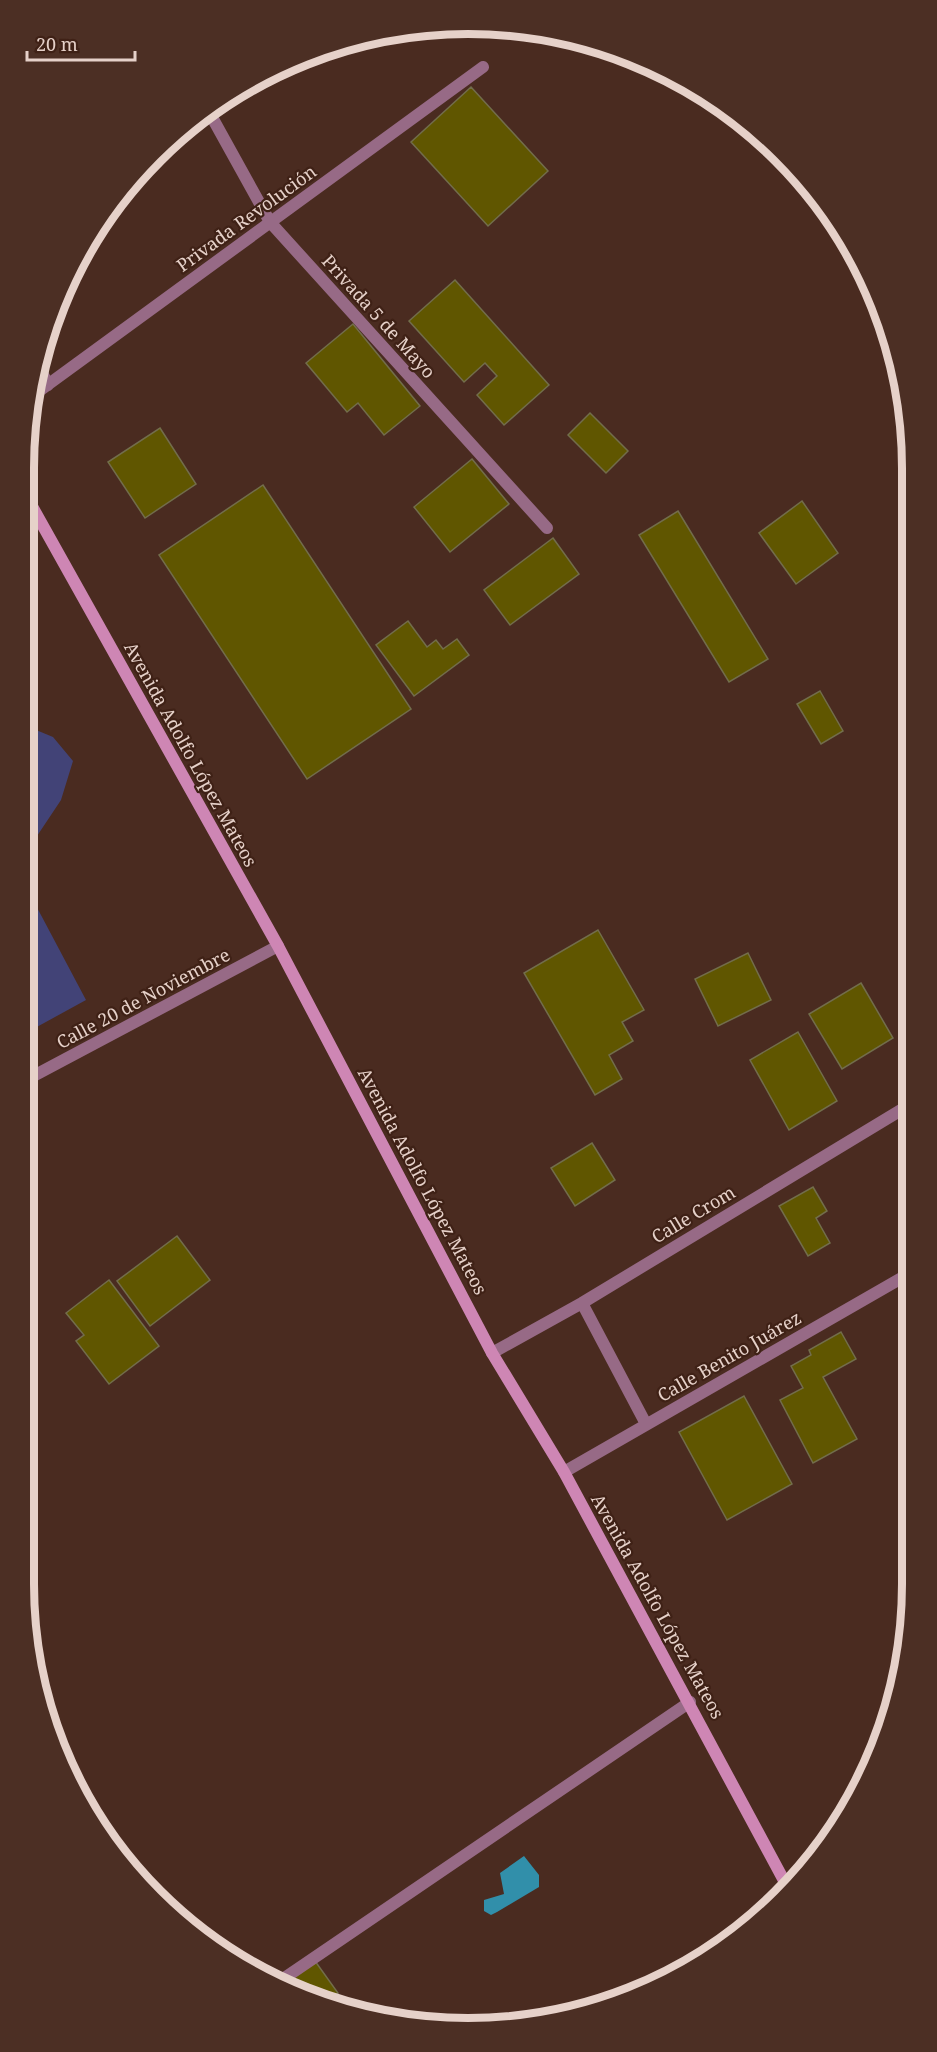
<svg xmlns="http://www.w3.org/2000/svg" width="937" height="2052" font-family="'Noto Serif',serif">
	<rect width="100%" height="100%" fill="#4a2b20"/>
	<path fill="#424377" d="M24,725L53,737L73,761L61,800L27,851L24,845Z
		M24,883L86,1000L24,1034Z"/>
	<path fill="#318faa" d="M524,1856L539,1875V1887L497,1912L491,1915L484,1911V1900L504,1894L500,1873Z"/>
	<path fill="#605600" stroke="#726d4b" stroke-width="1.5" d="M471,87L548,171L488,226L411,142Z
		M455,280L549,385L504,425L477,395L497,376L485,363L464,382L409,321Z
		M353,324L420,406L384,435L358,403L347,412L306,363Z
		M590,413L628,451L606,473L568,435Z
		M160,428L196,484L145,518L108,462Z
		M472,459L509,504L450,552L414,507Z
		M263,485L411,709L307,779L159,555Z
		M802,501L838,553L796,584L759,533Z
		M678,511L768,659L729,682L639,535Z
		M553,538L579,574L510,625L484,590Z
		M408,621L427,647L436,640L443,649L457,639L469,655L414,696L376,645Z
		M820,691L843,731L821,744L797,704Z
		M598,930L644,1010L622,1022L633,1041L609,1055L622,1079L595,1095L524,973Z
		M748,953L771,1000L718,1026L695,979Z
		M861,983L893,1038L842,1069L809,1014Z
		M798,1032L837,1101L789,1130L750,1060Z
		M592,1143L615,1180L575,1206L551,1168Z
		M813,1187L827,1211L816,1218L830,1243L808,1256L779,1206Z
		M177,1236L210,1280L150,1326L117,1281Z
		M109,1280L159,1346L109,1384L76,1341L84,1335L66,1313Z
		M841,1332L856,1359L823,1377L857,1439L813,1463L780,1400L803,1388L791,1366L811,1355L809,1350Z
		M744,1396L792,1484L727,1520L679,1432Z
		M315,1961L338,1993L329,2000L285,1983Z"/>
	<g fill="none" stroke-linecap="round" stroke-linejoin="round">
		<path stroke="#976a86" stroke-width="12" d="M208,110L270,222L547,528
			M38,364L48,385
			M31,397L483,67
			M24,1081L278,946
			M582,1303L646,1424
			M492,1353L582,1303L911,1104
			M564,1472L912,1272
			M280,1981L690,1702"/>
		<path stroke="#ce86b4" stroke-width="12" d="M24,492L278,946L492,1353L564,1472L788,1888"/>
	</g>
	<g text-anchor="middle" dominant-baseline="central" stroke-width="4.5" stroke-linejoin="round" paint-order="stroke">
		<g font-size="18" fill="#e6d1c9" stroke="#3f2116">
			<text transform="translate(246 218) rotate(-36)">Privada Revolución</text>
			<text transform="translate(379 316) rotate(48)">Privada 5 de Mayo</text>
			<text transform="translate(191 754) rotate(61)">Avenida Adolfo López Mateos</text>
			<text transform="translate(143 998) rotate(-28)">Calle 20 de Noviembre</text>
			<text transform="translate(423 1181) rotate(62)">Avenida Adolfo López Mateos</text>
			<text transform="translate(693 1214) rotate(-31)">Calle Crom</text>
			<text transform="translate(729 1356) rotate(-30)">Calle Benito Juárez</text>
			<text transform="translate(658 1606) rotate(61)">Avenida Adolfo López Mateos</text>
		</g>
	</g>
	<path d="M0 0H937V2052H0ZM468 34H468A434 434 0 0 1 902 468V1584A434 434 0 0 1 468 2018H468A434 434 0 0 1 34 1584V468A434 434 0 0 1 468 34Z" fill="#4c2f24" fill-rule="evenodd"/>
	<path fill="none" stroke="#e6d1c9" stroke-width="8" d="M468 34H468A434 434 0 0 1 902 468V1584A434 434 0 0 1 468 2018H468A434 434 0 0 1 34 1584V468A434 434 0 0 1 468 34Z"/>
	<path d="M27 51v9h108v-9" fill="none" stroke="#e6d1c9" stroke-width="3"/>
	<text x="36" y="51" font-size="18" fill="#e6d1c9" stroke="#3f2116" stroke-width="4.5" paint-order="stroke">20 m</text>
</svg>
